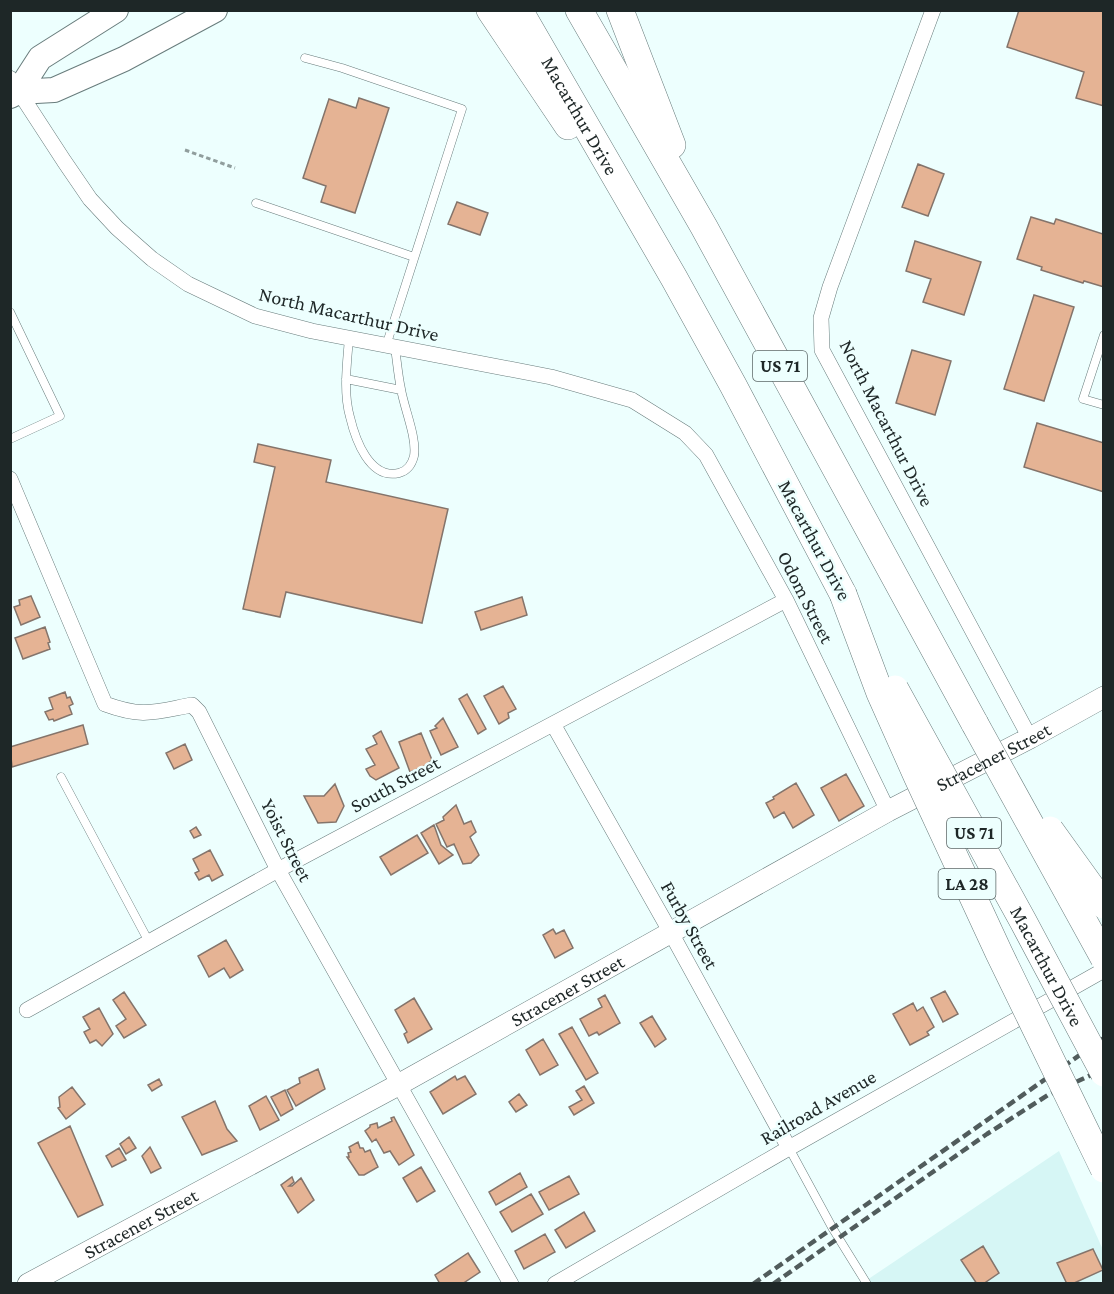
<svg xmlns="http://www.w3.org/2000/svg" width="1114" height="1294" font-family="'Crimson Pro',serif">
	<rect width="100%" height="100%" fill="#edfffe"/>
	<path fill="#d6f6f5" d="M1059,1151L1103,1250V1283L861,1284Z"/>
	<path fill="#e5b394" stroke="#84746b" stroke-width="1.5" d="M1019,10H1104V106L1076,98L1084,72L1007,47Z
		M359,98L389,108L355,213L321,202L326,186L303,178L329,99L356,108Z
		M918,164L944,174L928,216L902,207Z
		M457,202L488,213L480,235L448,224Z
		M1031,217L1054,224L1056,219L1103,234L1104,287L1084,281L1083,283L1041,270L1042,267L1017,259Z
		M915,241L981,262L964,315L923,302L931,279L906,271Z
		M1034,295L1074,307L1044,401L1004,389Z
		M912,350L951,361L935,415L896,403Z
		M1037,423L1104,443V492L1024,467Z
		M258,444L331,460L326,482L448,509L422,623L286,592L280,617L243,609L275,467L254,462Z
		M31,596L40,617L21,625L14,607L20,605L19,600Z
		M522,597L527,615L481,630L475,612Z
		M45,627L50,642L48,643L50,649L23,659L15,638Z
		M503,686L516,709L508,713L509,718L499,724L484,696Z
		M65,692L67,698L70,697L73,704L69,706L72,714L54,721L53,719L49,720L45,712L53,709L49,698Z
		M467,694L486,729L478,734L459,699Z
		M443,718L458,747L441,755L430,731L437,728L435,726Z
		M83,725L88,744L12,767L10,747Z
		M381,731L399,768L376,780L370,776L366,769L375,765L366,749L377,744L373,736Z
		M421,733L432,760L423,767L410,772L399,742Z
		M185,744L192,760L174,769L166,753Z
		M846,774L864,806L839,821L821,788Z
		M796,783L814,815L793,828L784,812L774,818L766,803L774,799L773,797Z
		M335,784L344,806L336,822L318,823L304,796H324Z
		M456,805L464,824L471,821L476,832L470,837L479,855L471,863L463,864L454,844L447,847L436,824L444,820L443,817Z
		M434,825L441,845L453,855L439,864L421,833Z
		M196,827L201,835L194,838L190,831Z
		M417,835L428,853L391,875L380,857Z
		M210,850L223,875L212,881L209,875L199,880L195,873L199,871L193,859Z
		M553,929L556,934L564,930L573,948L555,958L543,935Z
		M226,940L243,970L230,978L224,968L209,977L198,956Z
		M945,991L958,1014L943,1022L931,998Z
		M124,992L146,1025L124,1038L116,1026L126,1019L113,1000Z
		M605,995L620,1023L599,1035L597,1032L589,1036L580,1019L602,1007L598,999Z
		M414,998L432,1029L408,1043L404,1034L407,1032L395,1010Z
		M913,1003L917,1011L923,1007L934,1027L927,1032L929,1035L910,1045L893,1014Z
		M99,1008L113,1034L102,1046L96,1040L90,1043L84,1032L90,1029L83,1017Z
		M652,1016L666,1039L655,1047L640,1023Z
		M572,1027L598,1073L586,1080L559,1034Z
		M543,1039L558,1065L540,1075L526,1050Z
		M318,1069L325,1089L296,1106L287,1090L300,1083L299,1078Z
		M455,1076L457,1080L465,1076L476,1094L443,1114L430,1092Z
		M159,1079L162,1085L152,1091L148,1085Z
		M584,1086L594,1103L574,1115L569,1107L582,1100L576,1091Z
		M72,1087L85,1104L66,1119L58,1108L60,1107L59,1097Z
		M285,1090L293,1109L281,1116L271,1097Z
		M519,1094L527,1105L516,1112L509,1102Z
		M266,1096L279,1120L260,1130L249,1106Z
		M215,1101L227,1129L237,1141L202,1155L182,1117Z
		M394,1117L414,1155L399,1165L390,1151L384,1153L376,1139L372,1142L365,1131L370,1127V1125L377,1123L378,1128L392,1121L391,1118Z
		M70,1126L103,1205L78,1217L38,1143Z
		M129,1137L136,1148L126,1154L120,1144Z
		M358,1142L360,1148H363L365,1152L370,1150L378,1167L364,1175H359L347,1157H349L348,1153L351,1152L349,1147Z
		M150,1147L161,1168L151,1173L142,1156Z
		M119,1148L126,1160L112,1167L106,1156Z
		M421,1167L435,1191L417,1202L403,1178Z
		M520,1173L527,1187L496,1205L489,1192Z
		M569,1176L579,1194L549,1210L539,1192Z
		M292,1177L294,1182L289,1186H292L301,1178L314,1200L298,1213L281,1185Z
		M531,1194L543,1214L512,1232L500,1212Z
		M584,1212L595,1231L566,1248L555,1230Z
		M545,1234L555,1252L524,1269L515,1251Z
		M983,1246L999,1273L983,1284H977L961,1260Z
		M1093,1249L1103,1270L1072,1284H1067L1057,1263Z
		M468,1253L480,1272L462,1284H440L435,1275Z"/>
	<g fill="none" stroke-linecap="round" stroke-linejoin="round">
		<defs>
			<path id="lane" d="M305,58L342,68L462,109L386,346
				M256,203L414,257
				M10,312L60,416L10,439
				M1104,335L1083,399L1104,405
				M349,338C347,364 343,392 350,417C355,438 369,480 399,473C407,471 412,464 414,456C417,437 404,408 401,389C398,375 397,361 395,348
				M346,379L401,390
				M61,777L149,942
				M789,1148L833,1229L867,1284"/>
			<path id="street" d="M933,10L830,287L821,318L822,350L1030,738
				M10,78L64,161L90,199L117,228L152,259L188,284L255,316L312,331L551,377L632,400L685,433L706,455L786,600L888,811
				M10,479L105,704C143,718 154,712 192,705L199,712L278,870L511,1284
				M553,724L670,931L789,1148
				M27,1010L278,870L786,600
				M555,1284L789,1148L1104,970"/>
			<g id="secondary">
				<path id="s1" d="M28,1284L398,1085L888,811L1030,738L1104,697"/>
			</g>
			<path id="primary" d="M18,92L40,58L116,10
				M10,96L18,92L54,90L124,59L215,10"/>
			<g id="highway">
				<path d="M490,10L568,126"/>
				<path id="s2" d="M519,10L674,278L733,385L843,594"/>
				<path d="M579,10L704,227L975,724"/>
				<path d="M620,10L672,145"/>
			</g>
		</defs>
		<use href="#lane" stroke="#687c7c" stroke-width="9"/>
		<use href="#street" stroke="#687c7c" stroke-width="16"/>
		<use href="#secondary" stroke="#687c7c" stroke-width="22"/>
		<use href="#primary" stroke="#687c7c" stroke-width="26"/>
		<use href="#highway" stroke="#687c7c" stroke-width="28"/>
		<path stroke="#909e9d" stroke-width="3" stroke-dasharray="4.5 3" stroke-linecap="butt" d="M185,150L235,168"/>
		<use href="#lane" stroke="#fff" stroke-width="8"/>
		<use href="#street" stroke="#fff" stroke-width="15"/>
		<use href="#secondary" stroke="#fff" stroke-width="21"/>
		<use href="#primary" stroke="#fff" stroke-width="24"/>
		<use href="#highway" stroke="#fff" stroke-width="27"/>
		<path stroke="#515c5c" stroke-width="4.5" stroke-dasharray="9 4.5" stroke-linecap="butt" d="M753,1284L1104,1038
			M773,1284L987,1134L1048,1095L1104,1069"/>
		<defs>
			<g id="highway-bridge">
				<path d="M843,594L880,693L917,776L999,953L1104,1169"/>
				<path id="s3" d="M895,689L1023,921L1104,1073"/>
				<path d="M975,724L1104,958"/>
				<path d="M1050,830L1104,905"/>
			</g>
		</defs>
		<use href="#highway-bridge" stroke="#687c7c" stroke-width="28" stroke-linecap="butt"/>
		<use href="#highway-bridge" stroke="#fff" stroke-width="27"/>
	</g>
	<g text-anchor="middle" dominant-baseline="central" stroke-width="5" stroke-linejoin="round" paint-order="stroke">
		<g fill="#edfffe" stroke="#5c6868" stroke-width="1.5">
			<rect x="753" y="351" width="54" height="30" rx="4.5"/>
			<rect x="947" y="818" width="54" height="30" rx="4.5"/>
			<rect x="938.5" y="869" width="57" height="30" rx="4.5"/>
		</g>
		<g font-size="18" font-weight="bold" fill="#1e2727">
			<text x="780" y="366">US 71</text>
			<text x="974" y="833">US 71</text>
			<text x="967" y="884">LA 28</text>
		</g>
		<g font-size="20" fill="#1e2727" stroke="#edfffe">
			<text stroke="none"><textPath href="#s2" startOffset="122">Macarthur Drive</textPath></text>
			<text transform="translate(349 314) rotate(13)">North Macarthur Drive</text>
			<text transform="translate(887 423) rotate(63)">North Macarthur Drive</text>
			<text transform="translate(815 540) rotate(62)">Macarthur Drive</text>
			<text transform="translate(806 597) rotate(63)">Odom Street</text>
			<text stroke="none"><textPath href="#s1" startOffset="1100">Stracener Street</textPath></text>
			<text transform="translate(395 784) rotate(-28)">South Street</text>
			<text transform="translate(287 840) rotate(63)">Yoist Street</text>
			<text transform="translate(690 925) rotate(61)">Furby Street</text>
			<text stroke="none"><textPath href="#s3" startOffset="316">Macarthur Drive</textPath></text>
			<text stroke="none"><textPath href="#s1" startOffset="614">Stracener Street</textPath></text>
			<text transform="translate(818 1107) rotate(-30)">Railroad Avenue</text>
			<text stroke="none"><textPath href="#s1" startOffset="128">Stracener Street</textPath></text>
		</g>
	</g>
	<rect width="1114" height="1294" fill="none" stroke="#1e2727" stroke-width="24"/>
</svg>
